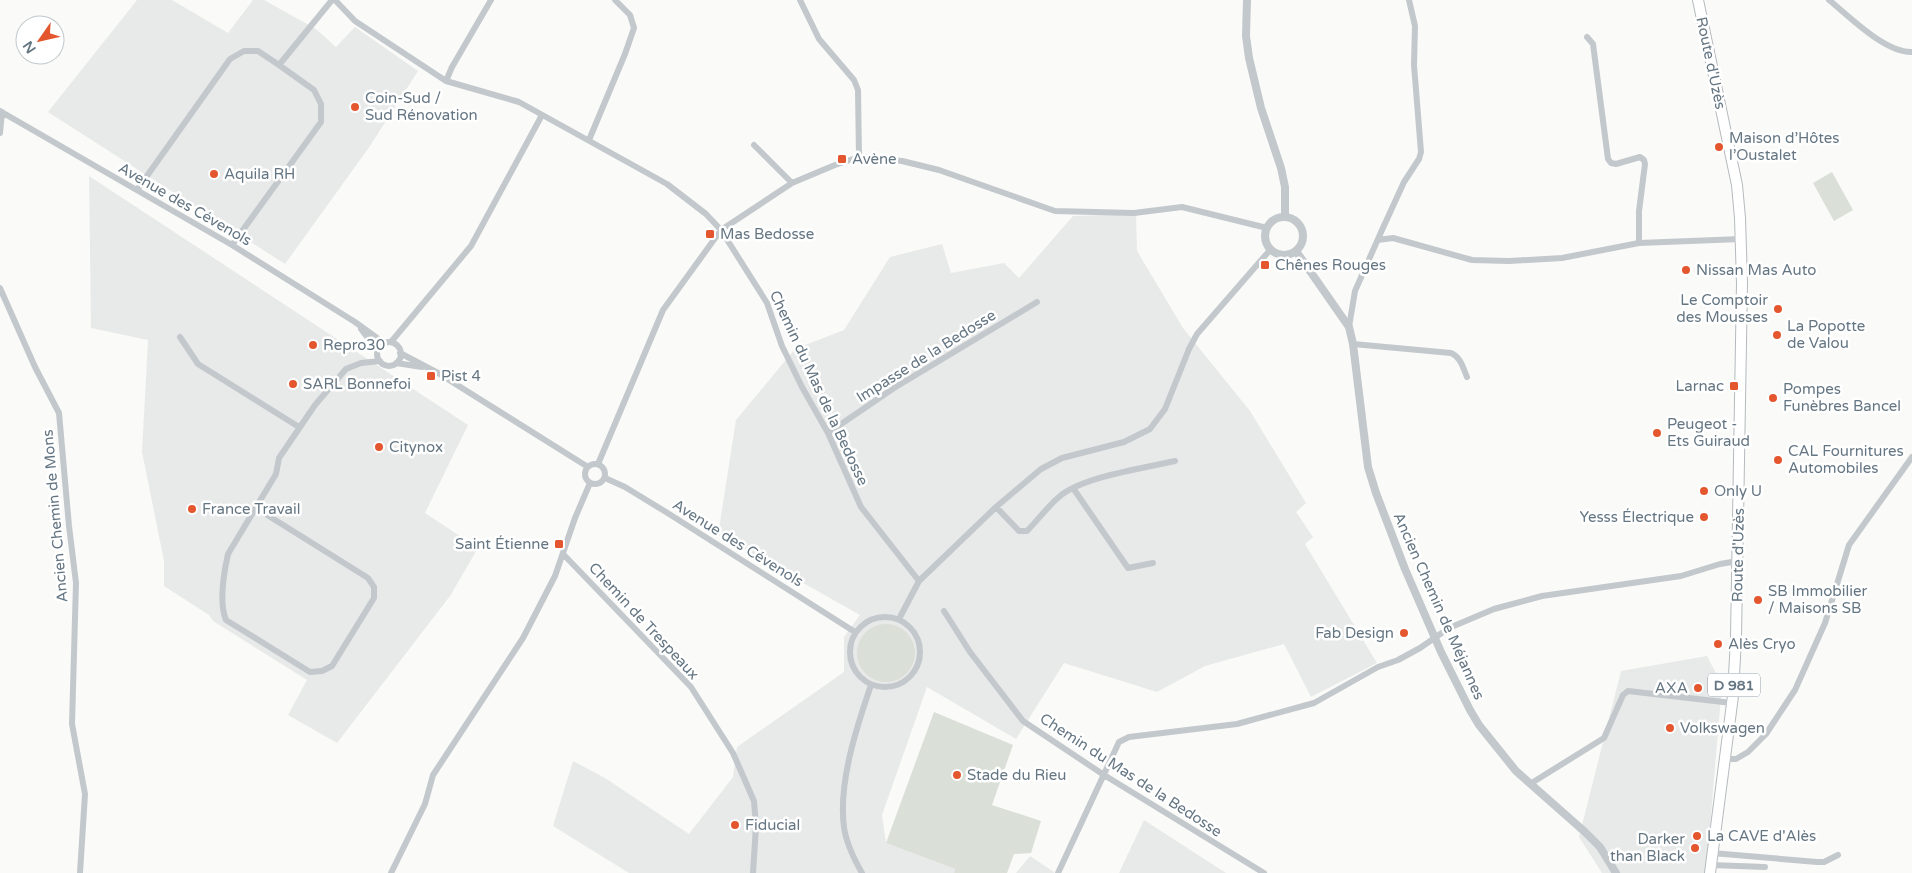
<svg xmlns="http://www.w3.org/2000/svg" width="1912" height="873" font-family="'Varela Round',sans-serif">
	<rect width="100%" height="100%" fill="#fafaf8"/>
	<path fill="#e8e9e9" d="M137,0H172L228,33L253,0H264L316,29L336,47L355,27L418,71L370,146L285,264L48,112Z
		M89,176L468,425L425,513L478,548L450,596L337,743L288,715L307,680L213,621L209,615L164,586V561L142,452L148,340L91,328Z
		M1136,214L1137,251L1183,328L1250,411L1306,503L1296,512L1313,537L1305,544L1377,663L1311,697L1284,644L1205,666L1157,692L1064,663L1016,739L927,687L882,815L886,843L955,869L954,873H629L553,826L573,761L605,778L689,834L733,777L737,747L844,672V637L860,615L718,535L736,420L795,349L844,330L890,257L942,244L951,273L1004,263L1019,278L1073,216Z
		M1707,656L1722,685L1706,873H1602L1579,837L1621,671Z
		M1144,820L1226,873H1119Z
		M1030,856L1054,872V873H1016Z"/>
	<path fill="#dadfd7" d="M1832,172L1853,210L1834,221L1813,183Z
		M857 653a29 29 0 1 1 58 0a29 29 0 1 1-58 0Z
		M934,712L1013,745L992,805L1041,821L1031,853L1014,854L1007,873H954L955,869L886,843Z"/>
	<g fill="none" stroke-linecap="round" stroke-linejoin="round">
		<defs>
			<path id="primary" d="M1698,0L1737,185L1740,218L1742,283L1736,637L1733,696L1710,873"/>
		</defs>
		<use href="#primary" stroke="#b5babe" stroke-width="12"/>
		<path stroke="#c3c8cc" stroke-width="6" d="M335,0L355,21L446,81L519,102L667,184L706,214L721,230L767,303L782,346L802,387L828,433L861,507L919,581
			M800,0L819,39L854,80L858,90L859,157
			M1829,0C1850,17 1885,53 1912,52
			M1587,37L1593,44L1608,159L1611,163L1616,164L1640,157L1644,160L1645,164L1639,211V243
			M279,65L332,0
			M446,81L452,67L491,0
			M0,111L232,245L355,322L384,343
			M0,133L2,112
			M589,140L625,54L634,28L630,15L615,0
			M754,145L792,183
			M137,190L230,59L244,51H258L279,65L314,90L321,104V122L232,245
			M1378,240L1393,238L1472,260L1509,261L1562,258L1639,243L1741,239
			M0,288L35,367L59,413L69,526L76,583L72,724L85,794L80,873
			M1349,327L1355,291L1382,230L1404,182L1419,159L1421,152L1414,65L1415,26L1409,0
			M361,329L377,350
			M180,337L198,364L299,427
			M391,342L471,246L542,115
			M377 354a12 12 0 1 1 24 0a12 12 0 1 1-24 0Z
			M1353,344L1451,353C1461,357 1463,368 1467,377
			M400,353L438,373L588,467
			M396,363L422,367
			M828,433L894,388L1037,302
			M585 474a10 10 0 1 1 20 0a10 10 0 1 1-20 0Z
			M598,464L663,310L721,230L792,183L835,165L859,157L902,161L939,170L1055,211L1134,213L1182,207L1267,228
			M605,478L625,487L666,512L855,632
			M1073,488L1128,568L1153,563
			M996,507L1019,531H1027C1038,520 1047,507 1059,497C1081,477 1145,468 1175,461
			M256,508L368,578L374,587V598L332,666L322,671L310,672L226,620C219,603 224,572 228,554L276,474L279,458L315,405L346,369L361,363L380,361
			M564,555L691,687L733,753L754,801L756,826L753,873
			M944,611L970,652L1023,721L1104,775L1264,873
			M850 652a35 35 0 1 1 70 0a35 35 0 1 1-70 0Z
			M899,619L919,581L996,507L1041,469L1062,458L1124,442L1150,429L1165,409L1189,349L1197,334L1270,250
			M1725,759H1736L1748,752L1766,734L1795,690L1825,623L1849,545L1912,457
			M1530,784L1604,738L1623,695L1628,691L1732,703
			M1712,853L1817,862H1824L1838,855
			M1711,865L1765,867
			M391,873L425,804L433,775L523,638L555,576L575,518L590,483
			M862,873C854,859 846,843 844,827C838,783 857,726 871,685
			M1058,873L1119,742L1129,737L1237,724L1314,703L1378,667L1398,660L1420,648L1449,628L1494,609L1542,596L1681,576L1720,564L1732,562L1738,563"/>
		<path stroke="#c3c8cc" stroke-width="8" d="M1247,0L1246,36L1249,58L1261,108L1281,168L1285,187V217
			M1265 236a19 19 0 1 1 38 0a19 19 0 1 1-38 0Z
			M1296,251L1349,327L1353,344L1368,467L1376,493L1405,569L1441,652L1470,710L1479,725L1516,771L1585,832L1600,847L1616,873"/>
		<use href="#primary" stroke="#fff" stroke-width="10"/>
	</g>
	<g fill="#e4572e" stroke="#fff" stroke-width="2">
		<circle cx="355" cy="107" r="5"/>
		<circle cx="1719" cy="147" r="5"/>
		<rect x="837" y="154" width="10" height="10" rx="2.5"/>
		<circle cx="214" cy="174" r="5"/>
		<rect x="705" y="229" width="10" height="10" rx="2.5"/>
		<rect x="1260" y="260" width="10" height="10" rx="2.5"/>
		<circle cx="1686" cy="270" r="5"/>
		<circle cx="1778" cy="309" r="5"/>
		<circle cx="1777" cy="335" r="5"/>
		<circle cx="313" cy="345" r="5"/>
		<rect x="426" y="371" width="10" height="10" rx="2.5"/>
		<circle cx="293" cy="384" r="5"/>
		<rect x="1729" y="381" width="10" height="10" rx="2.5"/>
		<circle cx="1773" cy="398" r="5"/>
		<circle cx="1657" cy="433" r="5"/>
		<circle cx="379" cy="447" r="5"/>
		<circle cx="1778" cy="460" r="5"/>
		<circle cx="1704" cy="491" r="5"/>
		<circle cx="192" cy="509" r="5"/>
		<circle cx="1704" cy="517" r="5"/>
		<rect x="554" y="539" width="10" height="10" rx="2.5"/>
		<circle cx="1758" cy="600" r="5"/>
		<circle cx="1404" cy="633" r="5"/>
		<circle cx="1718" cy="644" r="5"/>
		<circle cx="1698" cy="688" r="5"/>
		<circle cx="1670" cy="728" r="5"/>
		<circle cx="957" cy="775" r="5"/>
		<circle cx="735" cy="825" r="5"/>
		<circle cx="1697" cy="836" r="5"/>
		<circle cx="1695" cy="848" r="5"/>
	</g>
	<g text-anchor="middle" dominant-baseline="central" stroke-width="5" stroke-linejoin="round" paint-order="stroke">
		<rect fill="#fff" stroke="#939fa8" stroke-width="1" x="1708" y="673.5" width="52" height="23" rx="4"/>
		<g font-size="14" font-weight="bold" fill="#657683">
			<text x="1734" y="685">D 981</text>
		</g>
		<g font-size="15" fill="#657683" stroke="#fff">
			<text transform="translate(1711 63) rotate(78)">Route d'Uzès</text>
			<text transform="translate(185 204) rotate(30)">Avenue des Cévenols</text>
			<text transform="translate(926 356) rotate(-32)">Impasse de la Bedosse</text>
			<text transform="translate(819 388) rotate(65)">Chemin du Mas de la Bedosse</text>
			<text transform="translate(55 516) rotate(-95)">Ancien Chemin de Mons</text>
			<text transform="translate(738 543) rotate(32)">Avenue des Cévenols</text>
			<text transform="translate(1738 555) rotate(-89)">Route d'Uzès</text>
			<text transform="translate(1439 606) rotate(66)">Ancien Chemin de Méjannes</text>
			<text transform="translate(644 621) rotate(47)">Chemin de Trespeaux</text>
			<text transform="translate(1131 775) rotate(33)">Chemin du Mas de la Bedosse</text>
		</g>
		<g font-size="15" fill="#657683" stroke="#fff" text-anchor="start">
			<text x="365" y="98">Coin-Sud /<tspan x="365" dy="17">Sud Rénovation</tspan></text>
			<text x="1729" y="138">Maison d’Hôtes<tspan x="1729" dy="17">l’Oustalet</tspan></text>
			<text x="852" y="159">Avène</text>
			<text x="224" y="174">Aquila RH</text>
			<text x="720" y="234">Mas Bedosse</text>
			<text x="1275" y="265">Chênes Rouges</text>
			<text x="1696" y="270">Nissan Mas Auto</text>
			<text x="1768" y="300" text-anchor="end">Le Comptoir<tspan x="1768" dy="17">des Mousses</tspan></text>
			<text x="1787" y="326">La Popotte<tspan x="1787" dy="17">de Valou</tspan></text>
			<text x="323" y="345">Repro30</text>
			<text x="441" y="376">Pist 4</text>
			<text x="303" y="384">SARL Bonnefoi</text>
			<text x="1724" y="386" text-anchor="end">Larnac</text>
			<text x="1783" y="389">Pompes<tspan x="1783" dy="17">Funèbres Bancel</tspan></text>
			<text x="1667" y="424">Peugeot -<tspan x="1667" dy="17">Ets Guiraud</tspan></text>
			<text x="389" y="447">Citynox</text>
			<text x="1788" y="451">CAL Fournitures<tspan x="1788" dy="17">Automobiles</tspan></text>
			<text x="1714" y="491">Only U</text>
			<text x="202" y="509">France Travail</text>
			<text x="1694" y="517" text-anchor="end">Yesss Électrique</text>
			<text x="549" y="544" text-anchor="end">Saint Étienne</text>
			<text x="1768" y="591">SB Immobilier<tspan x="1768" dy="17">/ Maisons SB</tspan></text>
			<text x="1394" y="633" text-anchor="end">Fab Design</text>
			<text x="1728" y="644">Alès Cryo</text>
			<text x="1688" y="688" text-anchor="end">AXA</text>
			<text x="1680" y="728">Volkswagen</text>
			<text x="967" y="775">Stade du Rieu</text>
			<text x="745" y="825">Fiducial</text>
			<text x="1707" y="836">La CAVE d'Alès</text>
			<text x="1685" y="839" text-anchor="end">Darker<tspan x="1685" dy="17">than Black</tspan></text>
		</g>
	</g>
	<g transform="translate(40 40) rotate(236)"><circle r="24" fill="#ffffff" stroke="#c1c8cd"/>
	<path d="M0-4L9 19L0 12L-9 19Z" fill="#e4572e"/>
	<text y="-8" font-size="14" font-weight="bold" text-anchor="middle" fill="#657683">N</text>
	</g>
</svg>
